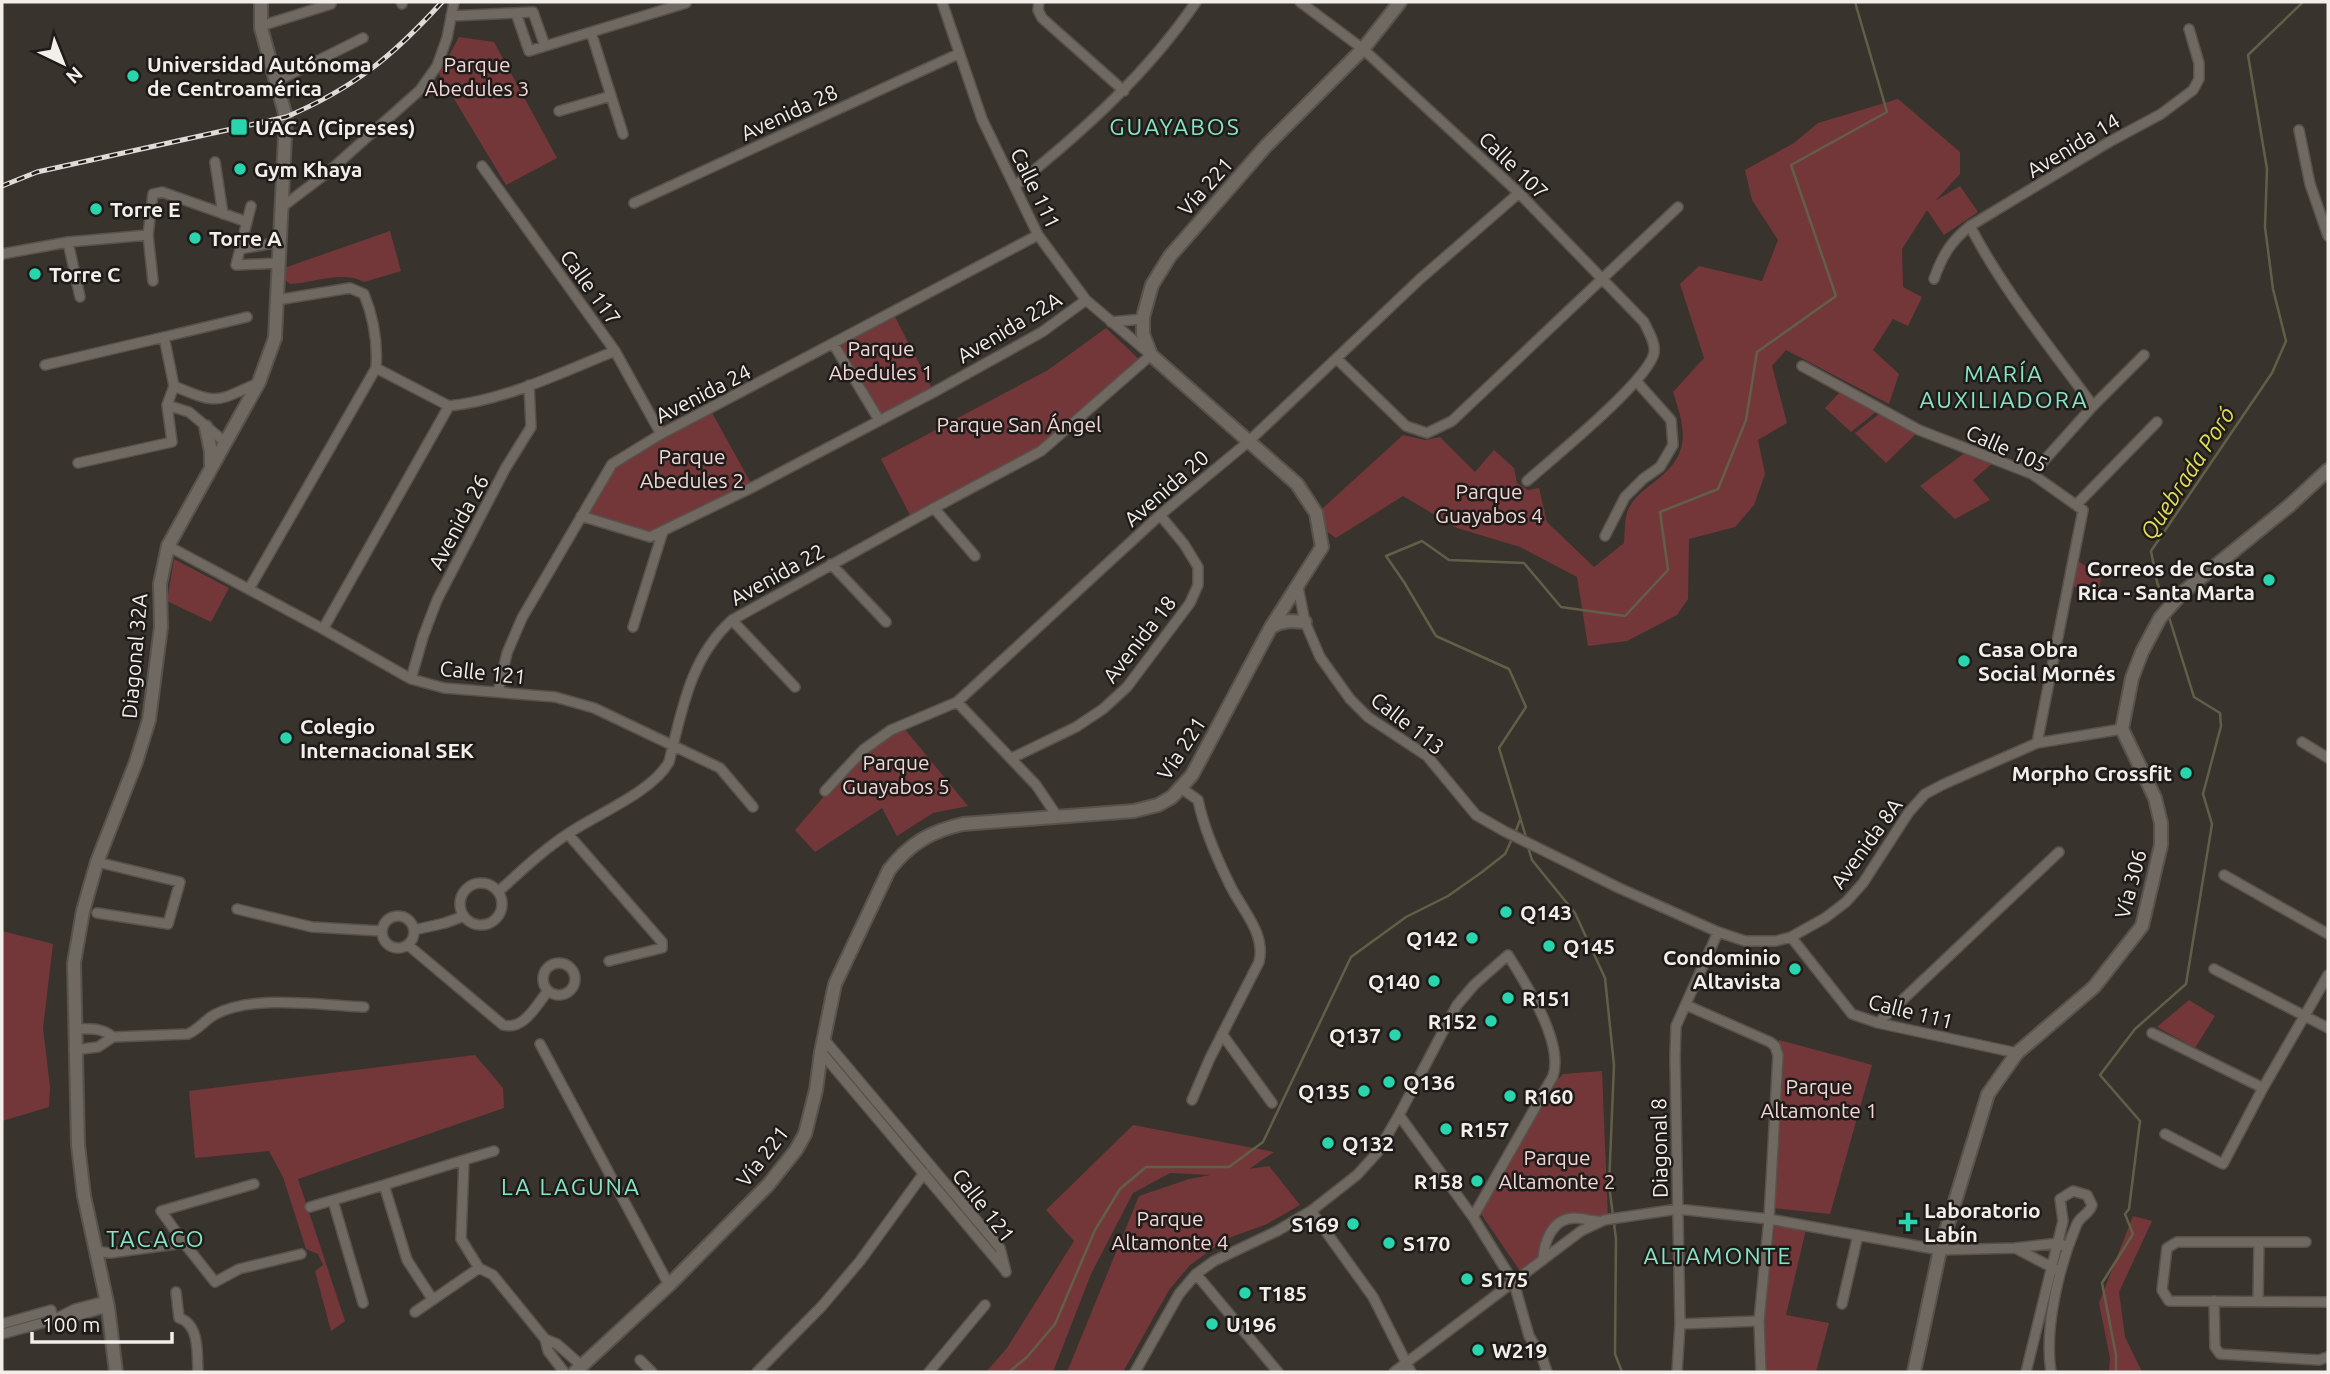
<svg xmlns="http://www.w3.org/2000/svg" width="2330" height="1374" font-family="Ubuntu,sans-serif">
	<rect width="100%" height="100%" fill="#39332d"/>
	<path fill="#743739" d="M459,37L494,42L557,158L506,185L439,74Z
		M1898,99L1960,152V174L1935,201L1960,186L1978,212L1944,235L1927,210L1902,249L1903,287L1922,297L1908,326L1893,319L1873,350L1899,374L1889,404L1786,350L1772,366L1787,423L1758,440L1765,474L1754,505L1735,527L1689,539L1688,599L1677,615L1627,641L1588,646L1577,577L1520,547L1457,528L1403,496L1336,538L1323,529V508L1403,435L1425,440L1440,437L1475,472L1494,450L1514,468L1517,483L1528,490L1539,488L1547,522L1594,567L1624,543C1625,532 1624,515 1630,506C1636,495 1648,487 1657,480C1692,452 1685,429 1673,392L1704,358L1680,284L1699,266L1762,281L1778,240L1752,200L1745,170L1794,143L1818,123Z
		M390,231L401,271L364,282C343,270 313,283 290,284L285,280L284,268Z
		M893,313L934,392L879,420L834,345Z
		M1106,328L1142,362L1041,451L910,515L881,459L1048,370Z
		M1840,392L1877,411L1851,432L1825,408Z
		M710,409L753,487L650,537L581,516L612,464Z
		M1879,414L1917,433L1886,463L1855,433Z
		M1966,452L1993,463L1973,480L1990,500L1955,519L1920,486Z
		M174,559L229,588L211,622L167,601Z
		M2078,561L2101,577L2098,599L2073,586Z
		M903,727L968,806L933,813L897,836L882,808L815,852L795,830L865,749Z
		M2,931L53,944L43,1028L50,1087L49,1107L2,1121Z
		M2189,1000L2215,1016L2195,1048L2157,1027Z
		M1779,1040L1872,1065L1830,1214L1773,1208Z
		M475,1055L503,1088L504,1108L298,1179L345,1321L331,1331L315,1271L323,1265L318,1254L306,1249L283,1177L269,1151L195,1158L189,1091Z
		M1602,1071L1608,1219L1572,1218L1559,1224L1544,1253L1520,1271L1477,1208L1539,1101L1563,1074Z
		M1133,1125L1274,1152L1249,1169L1269,1166L1300,1205L1267,1224L1226,1239L1190,1265L1169,1290L1123,1372H1067L1139,1196L1189,1179L1211,1175L1170,1173L1133,1193L1091,1274L1053,1372H986L1007,1348L1074,1241L1046,1210Z
		M2133,1216L2152,1221L2119,1292L2125,1337L2142,1372H2109L2110,1358L2099,1303Z
		M1775,1222L1806,1229L1786,1315L1829,1323L1816,1372H1762V1325Z"/>
	<g fill="none" stroke-linecap="round" stroke-linejoin="round">
		<path stroke="#625f48" stroke-width="2.5" d="M2165,605L2157,582L2151,551L2272,373L2286,341L2273,289L2265,227L2267,169L2248,55L2303,2
			M1515,833L1520,820
			M1526,837L1499,748L1526,707L1509,669L1436,636L1404,582L1386,556L1422,541L1449,560L1524,563L1561,607L1625,616L1668,570L1660,512L1718,489L1746,420L1757,352L1836,296L1791,165L1887,112L1855,2
			M1528,847L1532,860L1575,913L1605,978L1614,1065L1609,1185L1616,1239L1615,1354L1622,1372
			M1009,1372L1027,1357L1055,1324L1095,1230L1120,1189L1146,1167H1229L1263,1142L1351,957L1406,917L1448,896L1482,872L1505,854L1512,839
			M2116,1372V1355L2102,1283L2133,1234L2125,1214L2129,1209L2140,1121L2100,1075L2135,1029L2186,984L2212,824L2203,794L2221,726L2220,713L2194,697L2168,614"/>
		<defs>
			<path id="street" d="M401,2L402,4
				M1039,2L1038,10L1042,18L1124,91
				M1300,2L1363,49L1519,193L1644,322C1648,331 1656,343 1654,353C1648,381 1553,458 1527,481
				M516,13L529,51L686,3
				M451,16L533,12L545,46
				M261,26L331,4
				M591,32L623,134
				M277,81L363,38
				M559,111L611,96
				M2299,130L2310,184L2328,236
				M215,162L223,214
				M482,166L615,351L661,434
				M1015,186C1083,131 1147,74 1196,2
				M634,203L958,54
				M251,206L236,265L279,263
				M282,207L327,173L420,90L437,66L447,38L454,2
				M1970,226C2003,290 2051,348 2093,406
				M68,242L80,297
				M240,249L280,242
				M2,254L68,242L148,235
				M1934,279C1942,256 1951,241 1970,226L2109,142L2161,114L2193,90L2199,79V63L2189,29
				M153,281L148,235L153,194L162,192L247,222
				M277,300L350,288L364,294C374,319 378,341 376,368L449,406
				M1111,322L1142,319
				M164,337L247,317
				M834,345L879,420
				M1337,359L1406,426L1427,433L1452,421L1678,207
				M45,365L164,337L174,386L167,405L172,442L78,463
				M1802,366L1919,430L2032,474L2083,510L2037,743
				M174,386C219,405 215,402 258,383
				M167,405L189,412L225,442
				M449,406C506,400 562,372 615,351
				M2032,474L2093,406L2144,355
				M2076,505L2157,422
				M934,508L975,556
				M581,516L650,537L753,487L934,392L1042,332L1086,300
				M1605,536L1625,497L1643,479L1660,467L1673,445L1671,420L1637,382
				M168,546L323,629L411,679L444,688L555,697L594,708L720,768L753,807
				M831,564L886,622
				M1298,587L1305,622L1320,657L1350,699L1368,717L1427,756L1476,815L1504,831L1619,888L1718,932L1745,941H1776L1791,937L1825,918L1846,902L1863,883L1909,812L1925,794L1944,784L2037,743L2122,729
				M249,589L376,368
				M732,620L795,687
				M633,627L663,531
				M323,629L449,406
				M411,679L423,637L437,600L505,469L531,427L529,385
				M498,692L507,653L522,618L612,464L661,434L1038,235
				M957,702L1036,785L1057,816
				M2302,742L2328,758
				M1012,758L1076,727L1103,709L1127,687L1190,603L1198,585V567L1184,544L1160,515
				M1181,788L1198,800C1204,829 1218,861 1231,887C1243,911 1266,934 1259,962L1210,1058L1192,1100
				M825,791L863,750L891,730L957,702L1160,515L1248,442L1420,279L1519,193
				M568,834L662,942V948L609,961
				M97,862L180,882L168,924L97,913
				M2224,875L2328,934
				M460 904a21 21 0 1 1 42 0a21 21 0 1 1-42 0Z
				M498,892C521,871 543,850 569,833C599,813 652,792 669,762C682,710 690,658 732,620L934,508L1041,451L1151,355L1086,300L1038,235L982,119L942,2
				M237,909L312,927L381,931
				M382 932a16 16 0 1 1 32 0a16 16 0 1 1-32 0Z
				M414,930L445,923L464,916
				M1791,937L1852,1014L1878,1023L2017,1053
				M408,945L503,1025C524,1031 537,1004 548,991
				M543 979a16 16 0 1 1 32 0a16 16 0 1 1-32 0Z
				M2214,969L2328,1028
				M1686,1005L1770,1042L1775,1046L1778,1055L1769,1219L1759,1321L1761,1372
				M1878,1023L2059,852
				M74,1029C89,1029 101,1027 113,1037
				M2152,1033L2263,1088
				M1222,1034L1272,1103
				M823,1038L1000,1248L1006,1272
				M540,1044L669,1285
				M74,1050L98,1047L113,1037L188,1034C199,1029 205,1020 214,1015C252,994 322,1005 364,1007
				M821,1052L1005,1270
				M1399,1115L1473,1217L1514,1283L1529,1336L1542,1357L1547,1372
				M2165,1134L2223,1164L2263,1088L2328,975
				M494,1151L464,1160L461,1239L479,1268L493,1275L545,1339
				M333,1201L363,1303
				M310,1207L384,1185
				M1311,1211L1373,1297L1411,1372
				M2306,1242H2177L2167,1248L2162,1290L2169,1301L2328,1302
				M184,1243L215,1282L239,1269L301,1254
				M2017,1249L2057,1270
				M95,1251L110,1253L184,1243L161,1211L254,1184
				M1543,1260C1544,1242 1552,1218 1575,1218C1582,1218 1590,1221 1598,1221
				M1196,1274L1278,1372
				M176,1292L179,1318C200,1324 197,1355 198,1372
				M433,1300L407,1260L384,1185L464,1160
				M2214,1301L2215,1347L2220,1354L2319,1360L2328,1357
				M2258,1301L2259,1242
				M1842,1304L1858,1235
				M415,1312L479,1268
				M67,1315L76,1316L108,1307
				M2,1324L51,1310L53,1320L75,1309L106,1301
				M1680,1324L1759,1321
				M2,1334L53,1320
				M640,1360L652,1372
				M564,1372L548,1351L545,1339L557,1344L582,1366
				M757,1372L822,1306L860,1261L924,1173
				M929,1372L985,1305
				M1135,1372L1179,1294L1196,1274L1214,1261L1277,1231L1311,1211L1357,1175L1377,1153L1399,1115L1457,1005L1474,985L1508,955C1526,984 1564,1042 1553,1076L1473,1217
				M1394,1372L1581,1231L1604,1220L1678,1209L1769,1219L1940,1250L2015,1248L2058,1243L2068,1247
				M1677,1372L1680,1324L1675,1057L1676,1026L1718,932
				M2026,1372L2063,1221L2060,1199L2073,1191L2087,1195L2092,1205C2089,1215 2079,1216 2076,1226C2059,1267 2044,1328 2051,1372"/>
			<path id="secondary" d="M206,427L211,452V464
				M1271,627C1283,620 1292,621 1305,622
				M116,1372L108,1307L84,1196L78,1145L74,963L83,911L97,862L136,762L149,720L161,627L160,584L168,546L259,382L275,338L286,117L261,28V2
				M575,1372L669,1285L768,1185L796,1150L805,1134L816,1090L821,1052L835,984L889,870C909,844 931,831 963,824L1134,811L1158,805L1172,797L1192,775L1271,627L1322,547L1316,513L1297,484L1151,355L1143,334V317L1152,285L1170,256L1266,146L1363,49L1400,2
				M1914,1372L1940,1250L1988,1094L2017,1053L2094,987L2142,926L2161,845V823L2155,798L2122,729L2132,678L2142,652L2160,618L2182,593L2289,506L2328,470"/>
		</defs>
		<use href="#street" stroke="#57524c" stroke-width="12"/>
		<use href="#secondary" stroke="#57524c" stroke-width="16"/>
		<use href="#street" stroke="#706962" stroke-width="9"/>
		<use href="#secondary" stroke="#706962" stroke-width="12"/>
		<defs>
			<path id="rail" d="M2,186L37,172L286,117C354,88 393,56 442,2"/>
		</defs>
		<use href="#rail" stroke="#dfdbd7" stroke-width="5"/>
		<use href="#rail" stroke="#1e1b19" stroke-width="2.5" stroke-dasharray="8" stroke-linecap="butt"/>
	</g>
	<g fill="#28d5ad" stroke="#1e1b19" stroke-width="2.5">
		<circle cx="133" cy="76" r="7"/>
		<rect x="230" y="118" width="18" height="18" rx="3.5"/>
		<circle cx="240" cy="169" r="7"/>
		<circle cx="96" cy="209" r="7"/>
		<circle cx="195" cy="238" r="7"/>
		<circle cx="35" cy="274" r="7"/>
		<circle cx="2269" cy="580" r="7"/>
		<circle cx="1964" cy="661" r="7"/>
		<circle cx="286" cy="738" r="7"/>
		<circle cx="2186" cy="773" r="7"/>
		<circle cx="1506" cy="912" r="7"/>
		<circle cx="1472" cy="938" r="7"/>
		<circle cx="1549" cy="946" r="7"/>
		<circle cx="1795" cy="969" r="7"/>
		<circle cx="1434" cy="981" r="7"/>
		<circle cx="1508" cy="998" r="7"/>
		<circle cx="1491" cy="1021" r="7"/>
		<circle cx="1395" cy="1035" r="7"/>
		<circle cx="1389" cy="1082" r="7"/>
		<circle cx="1364" cy="1091" r="7"/>
		<circle cx="1510" cy="1096" r="7"/>
		<circle cx="1446" cy="1129" r="7"/>
		<circle cx="1328" cy="1143" r="7"/>
		<circle cx="1477" cy="1181" r="7"/>
		<path d="M1904.5 1211.5h7v7h7v7h-7v7h-7v-7h-7v-7h7z"/>
		<circle cx="1353" cy="1224" r="7"/>
		<circle cx="1389" cy="1243" r="7"/>
		<circle cx="1467" cy="1279" r="7"/>
		<circle cx="1245" cy="1293" r="7"/>
		<circle cx="1212" cy="1324" r="7"/>
		<circle cx="1478" cy="1350" r="7"/>
	</g>
	<g text-anchor="middle" dominant-baseline="central" stroke-width="5" stroke-linejoin="round" paint-order="stroke">
		<g font-size="21" font-weight="bold" fill="#f2eeea" stroke="#1e1b19" text-anchor="start">
			<text x="147" y="64">Universidad Autónoma<tspan x="147" dy="24">de Centroamérica</tspan></text>
			<text x="255" y="127">UACA (Cipreses)</text>
			<text x="254" y="169">Gym Khaya</text>
			<text x="110" y="209">Torre E</text>
			<text x="209" y="238">Torre A</text>
			<text x="49" y="274">Torre C</text>
			<text x="2255" y="568" text-anchor="end">Correos de Costa<tspan x="2255" dy="24">Rica - Santa Marta</tspan></text>
			<text x="1978" y="649">Casa Obra<tspan x="1978" dy="24">Social Mornés</tspan></text>
			<text x="300" y="726">Colegio<tspan x="300" dy="24">Internacional SEK</tspan></text>
			<text x="2172" y="773" text-anchor="end">Morpho Crossfit</text>
			<text x="1520" y="912">Q143</text>
			<text x="1458" y="938" text-anchor="end">Q142</text>
			<text x="1563" y="946">Q145</text>
			<text x="1781" y="957" text-anchor="end">Condominio<tspan x="1781" dy="24">Altavista</tspan></text>
			<text x="1420" y="981" text-anchor="end">Q140</text>
			<text x="1522" y="998">R151</text>
			<text x="1477" y="1021" text-anchor="end">R152</text>
			<text x="1381" y="1035" text-anchor="end">Q137</text>
			<text x="1403" y="1082">Q136</text>
			<text x="1350" y="1091" text-anchor="end">Q135</text>
			<text x="1524" y="1096">R160</text>
			<text x="1460" y="1129">R157</text>
			<text x="1342" y="1143">Q132</text>
			<text x="1463" y="1181" text-anchor="end">R158</text>
			<text x="1924" y="1210">Laboratorio<tspan x="1924" dy="24">Labín</tspan></text>
			<text x="1339" y="1224" text-anchor="end">S169</text>
			<text x="1403" y="1243">S170</text>
			<text x="1481" y="1279">S175</text>
			<text x="1259" y="1293">T185</text>
			<text x="1226" y="1324">U196</text>
			<text x="1492" y="1350">W219</text>
		</g>
		<g font-size="21" fill="#f1d6d5" stroke="#1e1b19">
			<text x="477" y="64">Parque<tspan x="477" dy="24">Abedules 3</tspan></text>
			<text x="881" y="348">Parque<tspan x="881" dy="24">Abedules 1</tspan></text>
			<text x="1019" y="424">Parque San Ángel</text>
			<text x="692" y="456">Parque<tspan x="692" dy="24">Abedules 2</tspan></text>
			<text x="1489" y="491">Parque<tspan x="1489" dy="24">Guayabos 4</tspan></text>
			<text x="896" y="762">Parque<tspan x="896" dy="24">Guayabos 5</tspan></text>
			<text x="1819" y="1086">Parque<tspan x="1819" dy="24">Altamonte 1</tspan></text>
			<text x="1557" y="1157">Parque<tspan x="1557" dy="24">Altamonte 2</tspan></text>
			<text x="1170" y="1218">Parque<tspan x="1170" dy="24">Altamonte 4</tspan></text>
		</g>
		<g font-size="21" fill="#f2eeea" stroke="#1e1b19">
			<text transform="translate(789 112) rotate(-25)">Avenida 28</text>
			<text transform="translate(2073 145) rotate(-31)">Avenida 14</text>
			<text transform="translate(1514 165) rotate(44)">Calle 107</text>
			<text transform="translate(1205 186) rotate(-48)">Vía 221</text>
			<text transform="translate(1036 188) rotate(64)">Calle 111</text>
			<text transform="translate(591 287) rotate(54)">Calle 117</text>
			<text transform="translate(1009 327) rotate(-31)">Avenida 22A</text>
			<text transform="translate(703 393) rotate(-27)">Avenida 24</text>
			<text transform="translate(2007 448) rotate(24)">Calle 105</text>
			<text transform="translate(1166 488) rotate(-41)">Avenida 20</text>
			<text transform="translate(458 522) rotate(-62)">Avenida 26</text>
			<text transform="translate(777 574) rotate(-29)">Avenida 22</text>
			<text transform="translate(1139 639) rotate(-52)">Avenida 18</text>
			<text transform="translate(134 656) rotate(-85)">Diagonal 32A</text>
			<text transform="translate(483 672) rotate(6)">Calle 121</text>
			<text transform="translate(1408 723) rotate(38)">Calle 113</text>
			<text transform="translate(1181 748) rotate(-57)">Vía 221</text>
			<text transform="translate(1866 843) rotate(-54)">Avenida 8A</text>
			<text transform="translate(2130 884) rotate(-75)">Vía 306</text>
			<text transform="translate(1911 1011) rotate(14)">Calle 111</text>
			<text transform="translate(1659 1148) rotate(-91)">Diagonal 8</text>
			<text transform="translate(762 1156) rotate(-52)">Vía 221</text>
			<text transform="translate(984 1205) rotate(52)">Calle 121</text>
		</g>
		<g font-size="23" letter-spacing="2" fill="#86e4c7" stroke="#1e1b19">
			<text x="1175" y="126">GUAYABOS</text>
			<text x="2004" y="373">MARÍA<tspan x="2004" dy="26">AUXILIADORA</tspan></text>
			<text x="571" y="1186">LA LAGUNA</text>
			<text x="156" y="1238">TACACO</text>
			<text x="1718" y="1255">ALTAMONTE</text>
		</g>
		<g font-size="23" font-style="italic" fill="#e1dc55" stroke="#1e1b19">
			<text transform="translate(2187 473) rotate(-57)">Quebrada Poró</text>
		</g>
	</g>
	<rect width="2330" height="1374" fill="none" stroke="#f2eeea" stroke-width="7"/>
	<g transform="translate(63 63) rotate(137)" stroke="#1e1b19" stroke-width="5" paint-order="stroke">
	<path d="M0-5L12 26L0 18L-12 26Z" fill="#f2eeea"/>
	<text y="-10" font-size="19" font-weight="bold" text-anchor="middle" fill="#f2eeea">N</text>
	</g>
	<path d="M32 1332v10h140v-10" fill="none" stroke="#f2eeea" stroke-width="3.5"/>
	<text x="42" y="1332" font-size="21" fill="#f2eeea" stroke="#1e1b19" stroke-width="5" paint-order="stroke">100 m</text>
</svg>
